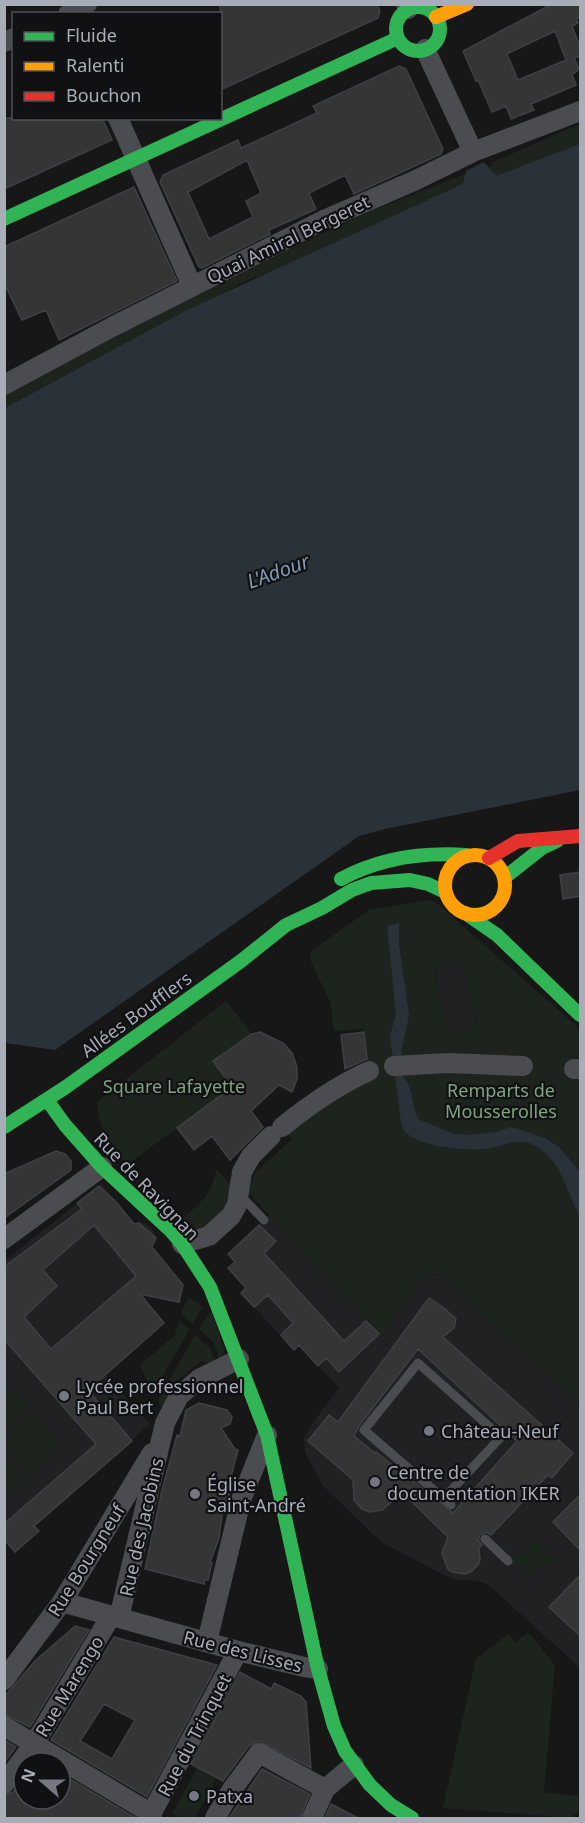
<svg xmlns="http://www.w3.org/2000/svg" width="585" height="1823" font-family="'Noto Sans',sans-serif">
	<rect width="100%" height="100%" fill="#171717"/>
	<path fill="#212123" d="M462,961L476,1025L447,1031L434,966Z
		M102,1184L134,1225L146,1223L155,1233V1241L133,1272L137,1278L129,1282L69,1334L150,1424L106,1463L5,1524V1260Z
		M269,1215L380,1335L425,1277L438,1274L580,1405V1668L493,1589L484,1583L472,1580L460,1581L446,1576L381,1542L323,1486L305,1452L304,1439L309,1428L339,1388L299,1345L294,1350L241,1293L245,1288L228,1268L235,1262L228,1254Z"/>
	<path fill="#1d241e" fill-rule="evenodd" d="M580,124V148L500,179L489,173L491,163L495,161Z
		M465,174L466,182L454,190L291,265L250,279L5,411V396L124,331L241,272L369,212Z
		M430,900L438,904L580,1029V1405L438,1274L425,1277L380,1336L247,1191L255,1173L292,1139L283,1129L369,1076L364,1029L334,1031L330,1001L311,962L310,952L369,910ZM462,961L476,1025L448,1031L434,967Z
		M226,1001L252,1034L213,1061L232,1087L127,1165C112,1147 96,1125 98,1101Z
		M216,1169L233,1187L225,1217L194,1234L181,1220C198,1206 214,1192 216,1169Z
		M189,1297L203,1307L192,1324L181,1313Z
		M211,1310L225,1351L220,1360L213,1342L199,1329Z
		M179,1319L189,1330L153,1393L140,1365L175,1335Z
		M195,1335L211,1349L216,1365L201,1361L174,1383V1394L163,1413L158,1400Z
		M5,1382H7L29,1406L5,1428Z
		M33,1411L63,1446L30,1475L7,1450L10,1433Z
		M5,1458L24,1481L5,1498H4Z
		M537,1538L559,1561L527,1573L514,1561Z
		M528,1632L555,1665L544,1792L578,1796V1812L570,1818L443,1808L476,1659L508,1634L515,1642Z
		M197,1768L216,1779L195,1818H181L172,1814Z"/>
	<path fill="#2a3239" d="M580,144V790L385,829L359,836L55,1050L5,1043V408L189,309L463,184L466,171L484,162L496,176Z
		M399,923V944L409,1015L401,1054L403,1076C413,1087 412,1105 418,1119L454,1134L472,1135L496,1132L511,1127L521,1130L545,1138L559,1147L580,1172V1215C565,1191 563,1162 536,1146C518,1136 502,1147 483,1149C465,1151 414,1146 404,1130C402,1128 402,1125 401,1122L390,1036L396,1014L387,926Z"/>
	<path fill="#353536" stroke="#3f4043" stroke-width="1.5" fill-rule="evenodd" d="M220,4H377L380,11L378,18L220,90Z
		M552,4H580V17L576,19L578,23L572,26L580,47V56L574,58L579,69L572,75L576,85L531,104L534,110L511,119L506,106L492,112L478,80L476,81L463,51ZM555,31L566,60L518,80L507,54Z
		M399,66L406,69L443,149L441,154L354,194L345,175L309,193L316,209L269,230L270,234L202,268L199,267L160,182L163,175L238,140L241,148L317,113L313,106ZM247,160L261,193L246,201L253,217L209,239L188,192Z
		M4,118H102L112,140L4,189Z
		M134,187L177,281L59,340L46,310L22,320L4,283V247Z
		M580,872V896L563,899L560,875Z
		M260,1032L283,1043L292,1053L297,1067V1079L292,1092L279,1085L251,1111L263,1127L230,1160L212,1136L194,1150L177,1128L232,1087L213,1061L252,1034Z
		M364,1032L367,1059L345,1069L341,1035Z
		M56,1151L65,1154L71,1161V1170L4,1218V1174Z
		M99,1186L116,1202L134,1224L139,1223L156,1238L152,1247L183,1285L179,1302L140,1294L164,1323L88,1390L132,1441L34,1526L39,1531L15,1552L4,1539V1524L96,1444L4,1339V1267L82,1209L77,1203ZM94,1225L136,1276L51,1349L24,1317L57,1286L43,1270Z
		M259,1225L276,1241L264,1253L344,1341L366,1321L379,1334L339,1372L326,1358L318,1366L299,1345L294,1350L281,1335L293,1323L268,1295L254,1307L241,1293L246,1288L228,1268L235,1262L228,1254Z
		M429,1298L444,1308L456,1319L454,1328L443,1337L573,1453L552,1478L548,1475L491,1535L486,1532L480,1535L478,1540L482,1545L479,1548L480,1560L478,1565L472,1571L465,1574L452,1572L448,1569L442,1553L448,1537L409,1499L399,1495L382,1510L370,1512L362,1509L354,1500L353,1480L308,1441L329,1415L338,1422ZM418,1349L517,1441L453,1513L376,1452L375,1453L354,1436L359,1426Z
		M199,1403L227,1410L232,1417L230,1424L221,1428L235,1449L238,1450L231,1477V1479L233,1480L225,1509L223,1508L219,1538L210,1563H212L208,1580H205L204,1584L145,1569L162,1490L177,1435L180,1436L186,1410Z
		M580,1495V1550L553,1522Z
		M580,1575V1636L549,1607Z
		M75,1626L89,1630L30,1727L4,1714V1697L35,1661Z
		M114,1637L217,1665L147,1797L51,1740ZM104,1704L135,1720L112,1759L80,1741Z
		M240,1672L271,1689L274,1683L301,1696L306,1702L311,1768L259,1741L249,1746L223,1781L191,1764Z
		M4,1740L16,1747L4,1763Z
		M262,1769L310,1794L300,1818H229Z
		M60,1773L136,1818H4V1796L13,1792L24,1777V1799H60Z
		M331,1804L358,1818H325Z"/>
	<g fill="none" stroke-linecap="round" stroke-linejoin="round">
		<path stroke="#4b4c50" stroke-width="9" d="M240,1195L264,1220
			M444,1498L501,1437L418,1363L364,1430L451,1505
			M485,1539L508,1561"/>
		<path stroke="#4b4c50" stroke-width="20" d="M406,4L408,9
			M68,14L87,4
			M4,42L14,38
			M425,49L473,152
			M118,118L192,286
			M4,385L112,327L324,220L416,180L473,152L580,111
			M394,1066L449,1063L523,1066
			M574,1069H580
			M282,1127C309,1105 336,1086 369,1071
			M4,1239L102,1167
			M182,1244L209,1236L231,1216L237,1205L242,1172L251,1156L271,1136
			M62,1602L238,1651L304,1667L318,1669
			M119,1618L165,1423L179,1396L199,1379L239,1359
			M207,1642L241,1500L267,1435
			M4,1680L62,1602L152,1453
			M4,1726L152,1814
			M4,1784L34,1744L111,1616
			M149,1818L238,1651
			M215,1818L233,1788L259,1753L325,1789
			M312,1818L325,1789L354,1765"/>
		<path stroke="#30b455" stroke-width="14" d="M396 29a22 22 0 1 1 44 0a22 22 0 1 1-44 0Z
			M4,219L398,38
			M504,878L542,848L557,841
			M341,879C380,858 422,852 466,855
			M465,913L497,935L580,1015
			M47,1100L65,1125L102,1167L170,1230L182,1244L210,1287L267,1435L318,1669L334,1726L345,1751L370,1785L391,1805L412,1818
			M4,1127L66,1087L241,961L286,925L322,908L352,890L371,883L410,880L428,884L445,892"/>
		<path stroke="#ff9f0a" stroke-width="14" d="M436,17L467,4
			M445 885a30 30 0 1 1 60 0a30 30 0 1 1-60 0Z"/>
		<path stroke="#e5322d" stroke-width="14" d="M489,858L518,841L580,836"/>
	</g>
	<g fill="#757880" stroke="#111113" stroke-width="2">
		<circle cx="64" cy="1396" r="6"/>
		<circle cx="429" cy="1431" r="6"/>
		<circle cx="375" cy="1482" r="6"/>
		<circle cx="195" cy="1494" r="6"/>
		<circle cx="194" cy="1796" r="6"/>
	</g>
	<g text-anchor="middle" dominant-baseline="central" stroke-width="4.5" stroke-linejoin="round" paint-order="stroke">
		<g font-size="18" fill="#a8adb8" stroke="#111113">
			<text transform="translate(288 239) rotate(-26)">Quai Amiral Bergeret</text>
			<text transform="translate(136 1014) rotate(-36)">Allées Boufflers</text>
			<text transform="translate(147 1186) rotate(46)">Rue de Ravignan</text>
			<text transform="translate(141 1527) rotate(-77)">Rue des Jacobins</text>
			<text transform="translate(86 1560) rotate(-58)">Rue Bourgneuf</text>
			<text transform="translate(243 1651) rotate(14)">Rue des Lisses</text>
			<text transform="translate(69 1686) rotate(-59)">Rue Marengo</text>
			<text transform="translate(194 1735) rotate(-62)">Rue du Trinquet</text>
		</g>
		<g font-size="18" fill="#7fa381" stroke="#111113">
			<text x="174" y="1086">Square Lafayette</text>
			<text x="501" y="1090">Remparts de<tspan x="501" dy="21">Mousserolles</tspan></text>
		</g>
		<g font-size="18" fill="#a8adb8" stroke="#111113" text-anchor="start">
			<text x="76" y="1386">Lycée professionnel<tspan x="76" dy="21">Paul Bert</tspan></text>
			<text x="441" y="1431">Château-Neuf</text>
			<text x="387" y="1472">Centre de<tspan x="387" dy="21">documentation IKER</tspan></text>
			<text x="207" y="1484">Église<tspan x="207" dy="21">Saint-André</tspan></text>
			<text x="206" y="1796">Patxa</text>
		</g>
		<g font-size="20" font-style="italic" fill="#7f9bb3" stroke="#111113">
			<text transform="translate(278 571) rotate(-20)">L'Adour</text>
		</g>
	</g>
	<rect width="585" height="1823" fill="none" stroke="#a8adb8" stroke-width="12"/>
	<rect x="12" y="12" width="210" height="108" fill="#111113" stroke="#4d4f55" stroke-width="1.5"/>
	<rect x="24" y="32" width="30" height="9" fill="#30b455" stroke="#4d4f55" stroke-width="1.5"/>
	<text x="66" y="42" font-size="18" fill="#a8adb8">Fluide</text>
	<rect x="24" y="62" width="30" height="9" fill="#ff9f0a" stroke="#4d4f55" stroke-width="1.5"/>
	<text x="66" y="72" font-size="18" fill="#a8adb8">Ralenti</text>
	<rect x="24" y="92" width="30" height="9" fill="#e5322d" stroke="#4d4f55" stroke-width="1.5"/>
	<text x="66" y="102" font-size="18" fill="#a8adb8">Bouchon</text>
	<g transform="translate(42 1781) rotate(291)"><circle r="28" fill="#111113" stroke="#4d4f55" stroke-width="1.5"/>
	<path d="M0-4.5L10 22L0 15L-10 22Z" fill="#757880"/>
	<text y="-9" font-size="16" font-weight="bold" text-anchor="middle" fill="#a8adb8">N</text>
	</g>
</svg>
